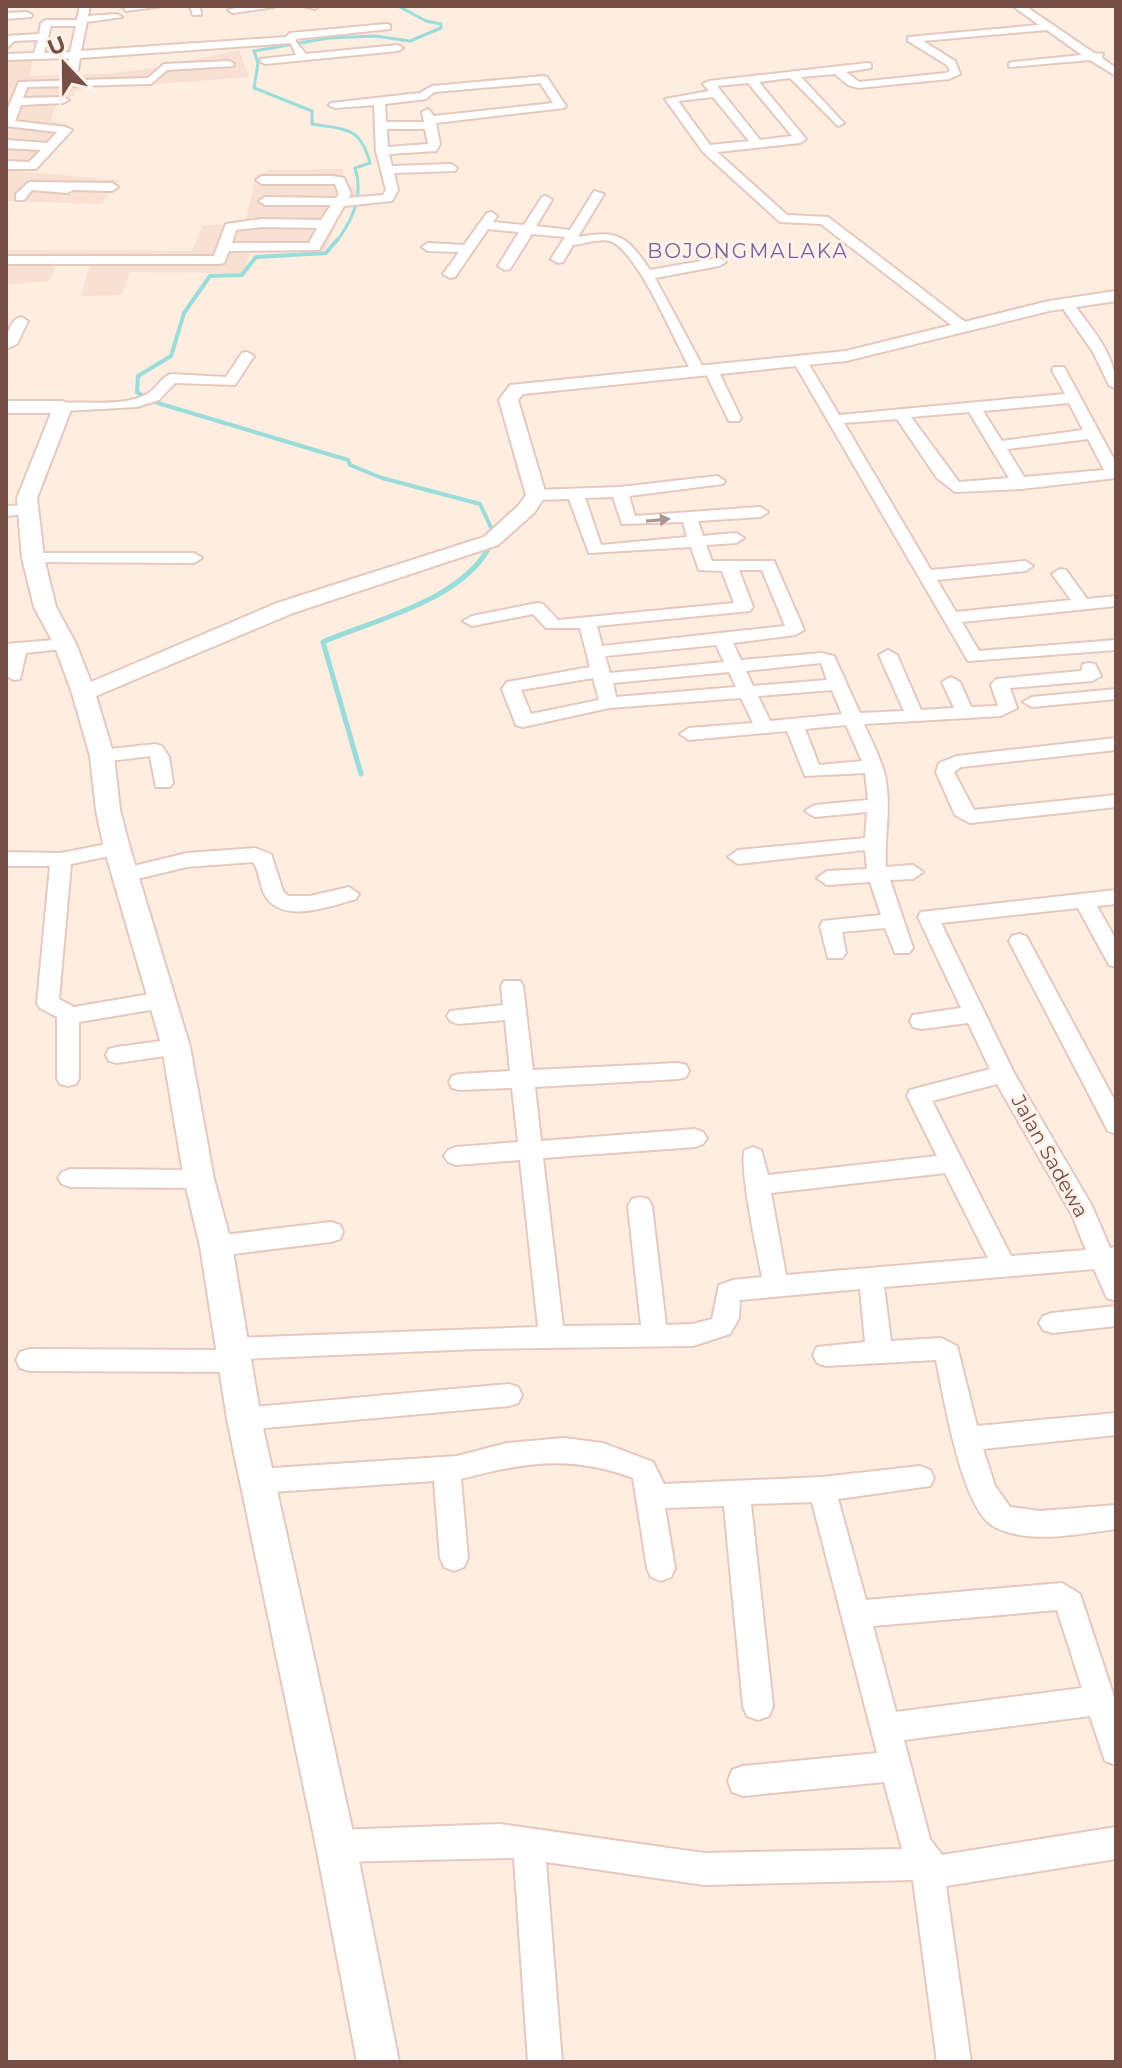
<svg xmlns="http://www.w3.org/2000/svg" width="1122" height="2068" font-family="Montserrat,sans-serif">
	<rect width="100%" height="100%" fill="#feede1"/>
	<path fill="#f8e0d2" d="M239,50L249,77L76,90L73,96L58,102L50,121L69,124L23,172L119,180L102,204L6,201V59L33,58L30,76L105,74L155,68Z
		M342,169L348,185L359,189L340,216L325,250L251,249L244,273L130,272L122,295L81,296L90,264L57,263L50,281L6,284V250L192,251L203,225L245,224L256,176L270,170Z"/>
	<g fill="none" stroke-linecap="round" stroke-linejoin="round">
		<path stroke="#99dcd9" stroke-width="3" d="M336,242C353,220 364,195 355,168L370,163C360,126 346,130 312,124V111L254,88L258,63L254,51L329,38L375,36L410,41L441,28V24L426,21L398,6"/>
		<path stroke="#99dcd9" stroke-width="4" d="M337,240L326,253L256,257L242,275L210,276L184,313L171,356L138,376L137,392L151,401L348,460L350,465L382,478L480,504L495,536L488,549"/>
		<path stroke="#99dcd9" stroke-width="5" d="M361,774L323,642C374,620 462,600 489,547"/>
		<defs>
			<path id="minor" d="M80,6H90L88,16L117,14L122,17L87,22L81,51L286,37L290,33L386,24L390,25V29L296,39V42L306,54L398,45L403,48L398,51L265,64L260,61L261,59L296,55L291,43L80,58L78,70L73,73L68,70L69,58L6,60V54L34,53L38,40L14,41L6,49L7,36L39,34L41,23L46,20H77ZM51,26H76L70,52L44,53Z
				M122,6H163L126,11Z
				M190,6H200L201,15H193Z
				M244,6H273L274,7L233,13L228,10Z
				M304,6H319L314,9Z
				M1013,6H1025L1094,53L1103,54L1102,58L1116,68V76L1090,60L1009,67V63L1013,62L1082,55L1047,30L923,41L955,61L960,74L949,79L858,88L848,85L835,74L801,77L842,121L844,123L838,126L790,78L759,82L806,139L800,143L717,152L787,215L828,217L969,325V331H959L821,224L780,222L703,152L665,99L709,91L703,84L709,81L867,63L871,64V68L846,72L859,82L946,73L950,71L947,65L908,41V37L1039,25ZM748,83L792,136L760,140L717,86ZM713,97L749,141L710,145L678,101Z
				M27,12L32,15L31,17L6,19V13Z
				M229,61L234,64L233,66L167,70L151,84L27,87L23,98L63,97L69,100L63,103L21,105L15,121L66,127L72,130L36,169H6V161L29,162L41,150L6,148V140L47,143L57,132L6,126V113L19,82L148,78L164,64Z
				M543,76L547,77L566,106L564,108L436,123L440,144L436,151L389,154L392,166L451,164L457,168L455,171L394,173L398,190L392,201L344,206L319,250L229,251L224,263L219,264H6V256H214L226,224L262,219L321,220L331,205H265L259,201L265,197L336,198L339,194L335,184H262L256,180L262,176H333L344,178L351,194L348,198L383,195L386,190L376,151L374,105L335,108L329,105L331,103L420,93L432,86ZM540,83L553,103L434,116L428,109L422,112L424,122H386L385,104L426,99L434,92ZM387,129H425L428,144L388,147ZM262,227L317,228L309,243H232L236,230Z
				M29,182L112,183L118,187L112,191L73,190L67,193L32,190L24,200H16V194Z
				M594,191L604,194L578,237C620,229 627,237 650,270L719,258L726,262L719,266L655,278L704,369L711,366L718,370L741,418L739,421H729L705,372L693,374C677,347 638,250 610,241C599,238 584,244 573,245L563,262L558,263L551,259L565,237L532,234L510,269L505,270L498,266L519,232L488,229L455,277L450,278L443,274L459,252L428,251L422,247L428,243L464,245L487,213L491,212L497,216L493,222L524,225L542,197L546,196L552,200L536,226L570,230Z
				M1061,300H1071C1091,329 1116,353 1116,389L1109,385L1093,352L1059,303Z
				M21,317L28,321L17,344L6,349C6,338 9,320 21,317Z
				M247,352L254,356L235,385L175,383L159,400L137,407L63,411L56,407L63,403C88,401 125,407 147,394C157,389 160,378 171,374L226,377L242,353Z
				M800,357L807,361L839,415L1065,394L1052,370L1054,367H1064L1116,463V478L1021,489L955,492L937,478L897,419L844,423L931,570L1025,561L1033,566L1025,571L937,580L956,612L1071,600L1052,574L1060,569L1066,570L1087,599L1116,596V606L962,622L979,651L1116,640V650L968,661L793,361ZM1069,403L1083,430L1002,441L983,411ZM969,412L1009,478L959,482L911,417ZM1088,439L1104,470L1024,477L1007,449Z
				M717,476L725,481L723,484L629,496L635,516L760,507L768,512L760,517L698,521L703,536L736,533L744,538L736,543L706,545L712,561H774L804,630L795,635L733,643L741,660L821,653L834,656L860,713L904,711L879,655L888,650L897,655L921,710L954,708L942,682L951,677L960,682L971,707L998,706L991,685L996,679L1081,671L1083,664L1089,663L1095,664L1101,676L1092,681L1010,688L1017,708L1001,716L864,724C873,745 886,767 887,790C890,816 884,841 886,867L913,865L923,872L913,879L890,880L913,948L909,953H895L885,928L842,932L846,953L842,958H828L820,926L823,921L881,915L870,882L827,885L817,878L827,871L867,869L865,850L738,864L728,857L738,850L865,838L867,812L815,817L805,811L815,805L868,800L865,773L805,776L787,731L689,740L680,734L689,728L753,723L741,698L609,708L523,727L516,725L502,689L507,682L513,681L590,667L580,628H546L533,614L472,626L463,621L472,616L537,603L543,604L558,620L734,603L722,571L699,570L691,547L589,553L569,499L536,500L528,495L536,490L620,487ZM613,497L622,524L683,522L687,537L601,545L585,498ZM739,570H762L785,626L602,646L597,626L750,611L753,607ZM716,645L724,662L610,673L605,656ZM821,663L827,680L753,686L746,671ZM729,672L736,687L616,697L613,683ZM593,678L599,700L531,714L521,690ZM832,690L842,714L770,721L758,696ZM846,725L862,761L819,765L805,729Z
				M29,505L35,507V513L6,516V506Z
				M33,553H194L202,558L194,563L27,562L25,558L27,554Z
				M65,639L74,644L71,648L26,653L20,679L14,680L6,676V644Z
				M1116,689V699L1032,707L1023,702L1032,697Z
				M1116,738V750L961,767L954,772L974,810L1116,795V807L970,823L955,815L936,772L939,763L957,756Z
				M155,744L162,746L169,757L173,783L170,787H156L150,756L102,762L93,756L102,750Z
				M117,842L127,848L124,853L71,864L59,999L74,1007L162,992L170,995L173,1000L170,1005L162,1008L79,1022V1078L76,1084L68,1086L60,1084L57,1078V1017L40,1008L37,1003L50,866H6V852L61,853Z
				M255,848L271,854L283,891L288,896H310L349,887L359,894L356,899C331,906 284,924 266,897C259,886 260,871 253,862L187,867L124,882L114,875L117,870L187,853Z
				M1116,890V904L1097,906L1116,940V967L1109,965L1078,908L941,923L1014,1073L1092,1206L1110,1248L1116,1247V1301L1107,1298L1094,1269L884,1287L891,1341L941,1338L957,1346L977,1426L1116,1413V1435L983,1449L995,1486L1010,1507L1040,1511L1116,1505V1529C1083,1533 1045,1542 1011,1533C1004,1531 994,1528 989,1523C960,1498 944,1398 936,1360L826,1366L817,1363L813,1355L817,1347L865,1342L860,1289L740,1300L739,1318L730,1334L693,1346L476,1349L245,1359L242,1369L233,1372L29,1371L20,1368L16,1360L20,1352L29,1349L220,1350L223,1341L232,1338L538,1327L520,1160L456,1165L448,1162L444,1156L448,1150L456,1147L518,1142L512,1088L460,1090L452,1088L449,1082L452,1076L460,1074L510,1071L505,1020L458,1024L450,1021L447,1016L450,1011L503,1005L501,986L504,981H520L523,986L533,1070L678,1063L686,1065L689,1071L686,1077L678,1079L535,1087L541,1141L695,1129L703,1132L707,1138L703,1144L695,1147L543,1158L563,1326L641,1325L628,1206L632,1199L640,1197L648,1199L652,1206L666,1325L693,1324L712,1319L719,1285L733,1280L762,1277C758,1256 738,1163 745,1150L753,1147L761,1150L768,1175L937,1156L907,1096L910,1090L990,1069L968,1023L921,1029L913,1027L910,1021L913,1015L961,1008L918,917L921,912ZM997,1084L1072,1215L1086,1250L1011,1256L932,1101ZM945,1173L988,1258L786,1275L771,1193Z
				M1019,934L1026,936L1029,941L1116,1103V1134L1108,1131L1009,941L1012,936Z
				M176,1039L184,1041L187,1047L184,1053L117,1063L109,1061L106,1055L109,1049L117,1047Z
				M70,1169L199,1170L207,1173L211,1179L207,1185L199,1188L70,1187L62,1184L58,1178L62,1172Z
				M331,1222L340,1225L343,1232L340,1239L331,1242L216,1256L207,1253L204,1246L207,1239L216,1236Z
				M1116,1306V1326L1052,1333L1043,1330L1039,1323L1043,1316L1052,1313Z
				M509,1384L518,1387L522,1395L518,1403L509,1406L244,1430L235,1427L231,1419L235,1411L244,1408Z
				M564,1438L603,1443L653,1462L664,1484L822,1477L920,1466L930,1470L934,1478L930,1486L838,1499L866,1600L1062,1583L1080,1594L1116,1703V1765L1105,1761L1090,1716L904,1740L930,1839L942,1855L1116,1827V1859L946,1886L971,2062H937L913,1880L704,1885L546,1862L562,2062H528L514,1858L336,1862L325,1857L320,1846L325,1835L336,1830L500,1824L704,1853L902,1849L884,1782L743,1796L732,1792L728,1781L732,1770L743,1766L877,1753L812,1502L751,1504L773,1706L769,1716L758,1720L747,1716L743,1706L724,1506L665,1508L675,1568L671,1577L661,1581L651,1577L647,1568L633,1478C572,1455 524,1462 461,1479L468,1558L464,1567L454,1571L444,1567L440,1558L434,1481L257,1493L247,1490L243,1481L247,1472L257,1469L457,1456L507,1443ZM1057,1610L1082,1688L896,1712L873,1626Z"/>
			<path id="tertiary" d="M1116,291V301L1049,311L846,361L523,394L518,400L546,495L534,513L498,545L293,613L96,696L114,756L120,810L130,848L190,1047L214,1179L232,1246L261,1419L356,1846L399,2062H357L316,1846L227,1419L200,1246L184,1179L162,1047L104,848L96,810L90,756L72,693L54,644L34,607L22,558L17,498L51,413H6V401H63L72,407L37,498L44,558L56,607L76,644L91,682L277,603L484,537L519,505L526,495L499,400L510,385L846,351L1049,301Z"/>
		</defs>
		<use href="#minor" stroke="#e5c9bf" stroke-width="4"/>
		<use href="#tertiary" stroke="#e5c9bf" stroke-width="4"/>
		<use href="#minor" fill="#fff" fill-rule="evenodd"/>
		<use href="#tertiary" fill="#fff" fill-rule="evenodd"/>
	</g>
	<defs><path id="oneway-solid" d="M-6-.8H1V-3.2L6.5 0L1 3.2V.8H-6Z" transform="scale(2)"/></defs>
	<use fill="#ad9590" href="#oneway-solid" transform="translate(658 520) rotate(-5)"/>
	<g text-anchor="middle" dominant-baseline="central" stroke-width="6" stroke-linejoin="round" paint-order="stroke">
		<g font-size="20" letter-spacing="2" fill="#7c609c" stroke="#fff2e9">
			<text x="748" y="251">BOJONGMALAKA</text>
		</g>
		<g font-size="20" fill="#774e46" stroke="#fff2e9">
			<text transform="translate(1050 1156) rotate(61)">Jalan Sadewa</text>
		</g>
	</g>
	<rect width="1122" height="2068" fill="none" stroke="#774e46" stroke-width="16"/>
	<g transform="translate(64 64) rotate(338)" stroke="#fff2e9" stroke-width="6" paint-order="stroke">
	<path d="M0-6L14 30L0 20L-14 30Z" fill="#774e46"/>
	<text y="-12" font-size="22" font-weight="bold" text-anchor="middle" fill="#774e46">U</text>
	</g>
</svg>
